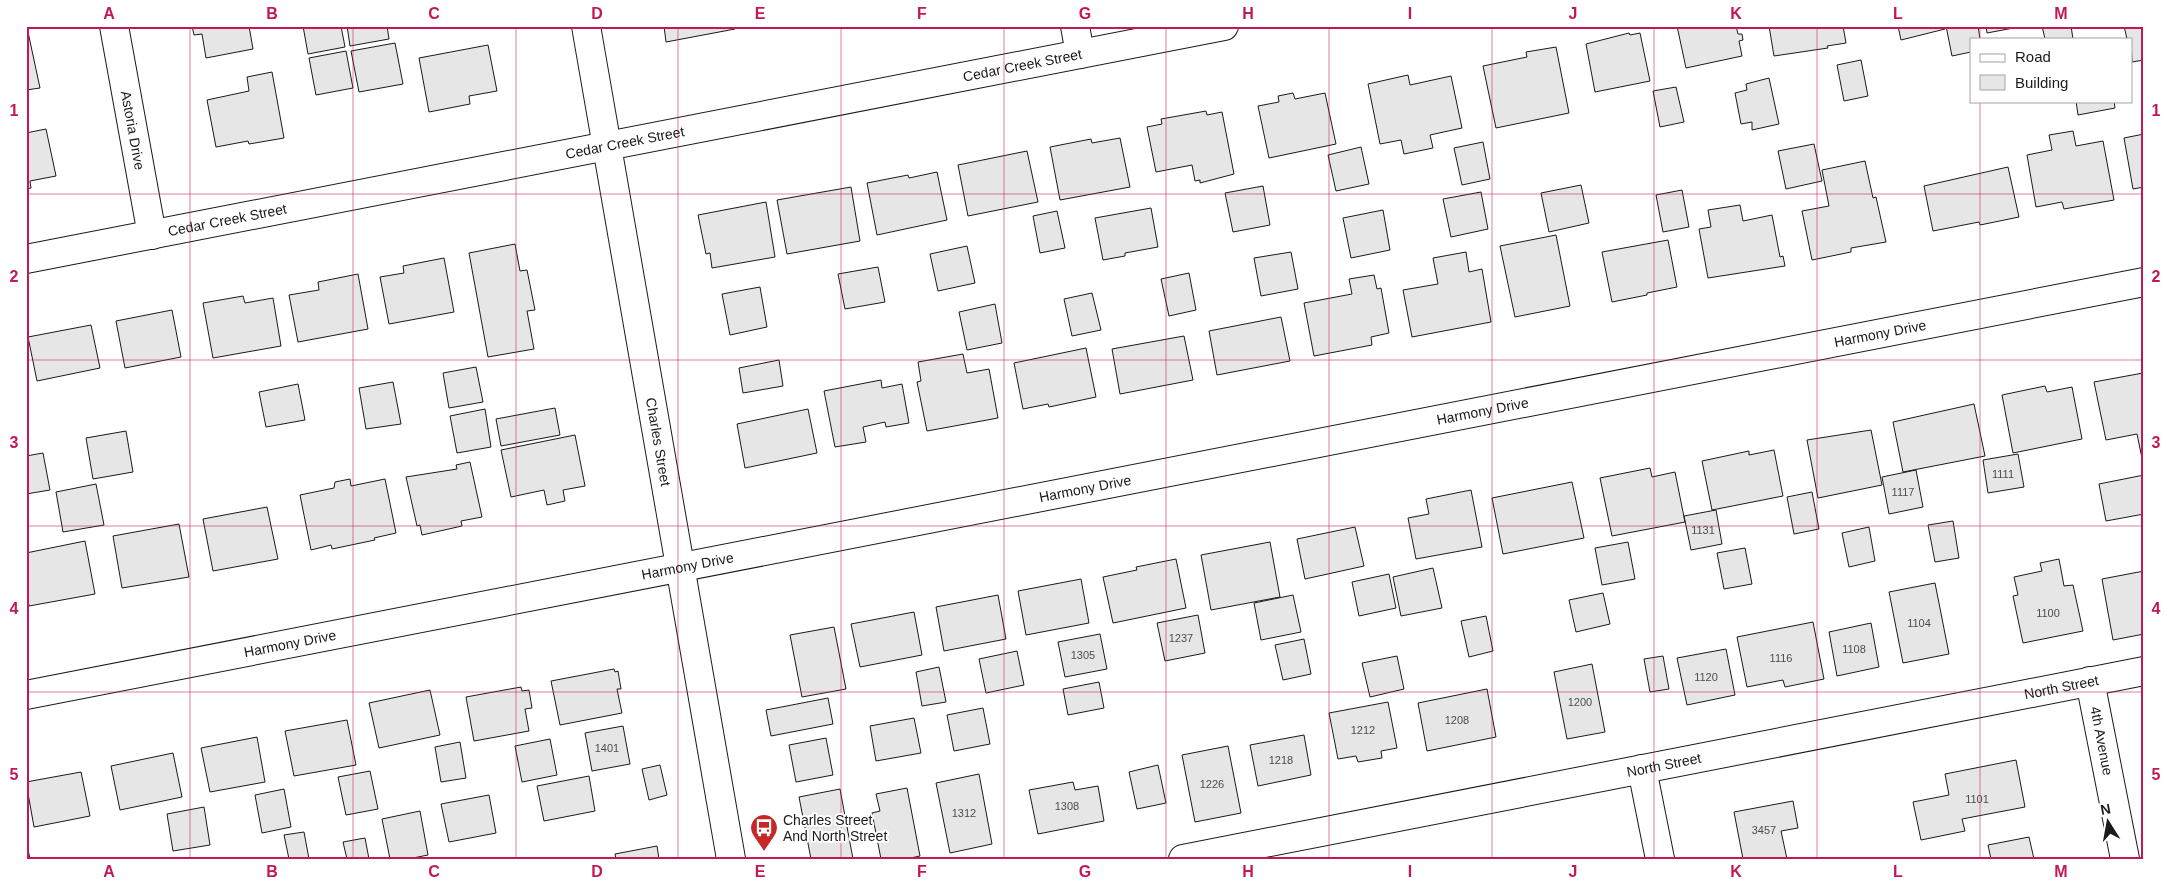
<svg xmlns="http://www.w3.org/2000/svg" width="2170" height="885" font-family="Arial,sans-serif">
	<rect width="100%" height="100%" fill="#fff"/>
	<path fill="#e6e6e6" stroke="#1a1a1a" d="M192,26H249L253,49L206,58L202,34L194,35Z
		M303,26H341L345,47L308,54Z
		M347,26H387L389,39L350,46Z
		M664,26H734L735,29L666,42Z
		M1677,26H1736L1738,34H1742L1743,40L1739,41L1742,56L1686,68Z
		M1769,26H1843L1846,43L1827,46L1828,48L1774,56Z
		M1898,26H1945V29L1901,40Z
		M1946,26H1978L1980,39H1971V52L1952,56Z
		M1986,26H2024L1987,33Z
		M2042,26H2071L2073,39H2045Z
		M2124,26H2144V60L2132,62L2131,39H2127Z
		M26,32H28L40,88L26,90Z
		M1629,33L1630,35L1640,33L1650,81L1595,92L1586,44Z
		M395,43L403,84L359,92L351,51Z
		M488,45L497,91L469,96L470,104L429,112L419,58Z
		M1556,47L1569,113L1496,128L1483,66L1527,57L1526,52Z
		M346,51L353,88L316,95L309,58Z
		M1861,60L1868,96L1844,101L1837,65Z
		M272,72L284,138L249,144L248,141L216,147L207,100L249,91L247,77Z
		M1408,75L1410,85L1451,76L1462,128L1430,135L1433,148L1404,154L1401,140L1380,144L1368,84Z
		M1769,78L1779,124L1752,130V122L1741,124L1735,93L1747,90L1746,84Z
		M1676,87L1684,122L1660,127L1653,91Z
		M1293,93L1295,99L1325,93L1336,144L1269,158L1258,106L1279,102L1278,96Z
		M2076,101H2114L2115,108L2078,115Z
		M1206,111L1207,115L1222,112L1234,174L1200,183V180L1195,181L1192,165L1156,172L1147,127L1162,124L1161,119Z
		M46,129L56,176L30,181L31,188L26,189V133Z
		M2073,131L2076,146L2103,141L2114,200L2064,209L2062,202L2036,207L2027,155L2052,150L2049,135Z
		M2144,134V187L2133,189L2124,138Z
		M1120,138L1130,187L1060,200L1050,147L1091,139L1092,143Z
		M1483,142L1490,179L1462,185L1454,148Z
		M1814,144L1822,181L1786,189L1778,151Z
		M1361,147L1369,184L1336,191L1328,155Z
		M1027,151L1038,202L968,216L958,165Z
		M1865,161L1873,198L1876,197L1886,242L1851,248V252L1812,260L1802,211L1829,206L1822,170Z
		M2008,167L2019,217L1980,225L1979,222L1933,231L1924,186Z
		M937,172L947,220L877,235L867,183L908,175L909,178Z
		M1581,185L1589,223L1549,232L1541,193Z
		M1263,186L1270,225L1233,232L1225,193Z
		M851,187L860,241L787,254L777,200Z
		M1682,190L1689,227L1663,232L1656,195Z
		M1481,192L1488,229L1451,237L1443,199Z
		M766,202L775,257L712,268L710,253L706,254L698,215Z
		M1740,205L1743,221L1772,215L1780,257L1783,256L1785,266L1708,278L1699,229L1711,227L1708,210Z
		M1151,208L1158,247L1125,253V256L1103,260L1095,218Z
		M1383,210L1390,250L1351,258L1343,218Z
		M1057,211L1065,248L1040,253L1033,216Z
		M1556,235L1570,306L1515,317L1500,246Z
		M1668,240L1677,287L1647,293V295L1612,302L1602,252Z
		M515,244L520,271L527,270L535,310L527,311L534,349L488,357L469,253Z
		M967,246L975,283L938,291L930,254Z
		M1291,252L1298,289L1261,296L1254,258Z
		M1466,252L1469,272L1482,269L1491,322L1412,337L1403,290L1438,284L1433,258Z
		M444,258L454,312L389,324L380,277L404,273L403,266Z
		M878,267L885,302L845,309L838,274Z
		M1189,273L1196,310L1169,316L1161,279Z
		M358,274L368,329L298,342L289,295L319,290L318,282Z
		M1374,275L1377,289L1381,288L1389,333L1371,337L1372,345L1314,356L1304,303L1352,294L1349,279Z
		M760,287L767,327L730,335L722,294Z
		M1092,293L1101,330L1072,336L1064,299Z
		M243,296L245,303L273,298L281,346L213,358L203,303Z
		M995,304L1002,343L967,350L959,312Z
		M172,310L181,357L125,368L116,321Z
		M1281,317L1290,361L1217,375L1209,331Z
		M91,325L100,368L37,381L28,337Z
		M1184,336L1193,380L1120,394L1112,349Z
		M1086,348L1096,397L1049,407L1048,404L1023,409L1014,363Z
		M963,354L967,373L989,369L998,418L927,431L917,382L921,381L918,362Z
		M779,360L783,386L743,393L739,368Z
		M476,367L483,402L449,408L443,373Z
		M2143,373L2144,374V468L2137,434L2106,440L2094,382Z
		M881,380L882,388L902,384L909,423L886,427L885,422L863,427L866,442L835,447L824,391Z
		M393,382L401,424L366,429L359,388Z
		M298,384L305,420L266,427L259,392Z
		M2045,386L2047,392L2072,387L2082,439L2013,453L2002,395Z
		M1974,404L1985,456L1903,472L1893,422Z
		M555,408L560,435L501,446L496,419Z
		M485,409L491,447L457,453L450,416Z
		M808,409L817,453L745,468L737,424Z
		M1871,430L1882,485L1818,498L1807,440Z
		M126,431L133,472L93,479L86,438Z
		M575,435L585,486L563,490L565,501L547,505L544,490L511,497L501,450Z
		M1774,450L1783,496L1712,510L1702,461L1749,451V455Z
		M43,453L50,490L26,494V456Z
		M2018,454L2024,487L1988,493L1983,460Z
		M470,462L482,517L461,521L462,526L422,535L420,525L417,526L406,477L457,469L456,465Z
		M1650,468L1652,477L1675,472L1685,522L1612,536L1600,478Z
		M1916,470L1923,507L1889,514L1882,477Z
		M2144,475V514L2106,521L2099,484Z
		M350,479L351,486L385,479L396,533L374,538L375,540L332,549L331,545L311,550L300,495L334,488L335,482Z
		M1572,482L1584,538L1503,554L1492,498Z
		M96,484L104,525L63,532L56,492Z
		M1471,490L1482,547L1416,559L1408,518L1429,514L1426,499Z
		M1812,492L1819,529L1794,534L1787,497Z
		M267,507L278,559L213,571L203,519Z
		M1716,510L1722,544L1691,550L1684,516Z
		M1953,521L1959,558L1935,562L1928,525Z
		M179,524L189,577L122,588L113,536Z
		M1355,527L1364,566L1305,579L1297,539Z
		M1869,527L1875,561L1849,567L1842,533Z
		M85,541L95,594L29,606L26,589V553Z
		M1270,542L1280,597L1211,610L1201,555Z
		M1628,542L1635,579L1602,585L1595,548Z
		M1745,548L1752,584L1724,589L1717,553Z
		M1176,559L1186,608L1113,623L1103,577L1137,570L1136,567Z
		M2059,559L2064,586L2073,585L2083,631L2023,643L2013,596L2018,595L2014,577L2042,571L2040,563Z
		M1433,568L1442,608L1401,616L1393,577Z
		M2144,571V634L2113,640L2102,579Z
		M1389,574L1396,608L1359,616L1352,582Z
		M1081,579L1089,623L1026,635L1018,591Z
		M1935,583L1949,654L1903,663L1889,592Z
		M1603,593L1610,624L1576,632L1569,600Z
		M998,595L1006,639L944,651L936,607Z
		M1293,595L1301,632L1261,640L1254,603Z
		M914,612L922,655L860,667L851,624Z
		M1198,615L1205,653L1165,661L1157,623Z
		M1486,616L1493,651L1469,657L1461,621Z
		M1813,622L1824,679L1785,687L1783,680L1747,687L1737,637Z
		M1871,623L1879,667L1837,676L1829,632Z
		M834,627L846,689L802,697L790,635Z
		M1100,634L1107,669L1065,677L1058,642Z
		M1304,639L1311,674L1283,680L1275,645Z
		M1726,649L1735,695L1687,705L1677,658Z
		M1017,651L1024,685L986,693L979,659Z
		M1397,656L1404,689L1370,697L1362,663Z
		M1663,656L1669,689L1650,692L1644,659Z
		M1592,664L1605,732L1567,739L1554,672Z
		M939,667L946,702L922,706L916,672Z
		M614,669L615,672L618,671L621,689H617L622,713L560,725L551,681Z
		M1099,682L1104,708L1068,715L1063,689Z
		M521,687L522,691L529,690L532,708L525,709L529,731L474,741L466,697Z
		M1487,689L1496,737L1427,751L1418,703Z
		M430,690L440,735L379,748L369,703Z
		M828,698L833,724L771,736L766,710Z
		M1388,702L1397,748L1381,751L1382,758L1358,762L1356,756L1338,759L1329,713Z
		M983,708L990,744L954,751L947,715Z
		M914,718L921,753L876,761L870,726Z
		M347,720L356,765L294,776L285,731Z
		M623,726L630,764L592,771L585,733Z
		M1304,735L1311,775L1258,786L1250,745Z
		M257,737L265,782L210,792L201,748Z
		M826,738L833,775L796,782L789,745Z
		M550,739L557,775L522,782L515,746Z
		M460,742L466,778L441,782L435,747Z
		M1228,746L1241,813L1195,822L1182,755Z
		M173,753L182,797L120,810L111,766Z
		M2016,760L2025,807L1962,819L1965,831L1921,840L1913,802L1949,795L1945,774Z
		M660,765L667,795L649,800L642,769Z
		M1158,765L1166,803L1137,809L1129,772Z
		M370,771L378,809L346,815L338,777Z
		M81,772L90,816L34,827L26,782Z
		M979,774L992,844L950,853L936,783Z
		M589,776L595,811L544,821L537,786Z
		M1073,782L1075,790L1098,786L1104,821L1038,834L1029,790Z
		M907,788L920,856L906,859H881L872,813L880,811L876,794Z
		M284,789L291,827L262,833L255,795Z
		M840,789L853,859H811L799,797Z
		M489,795L496,833L449,842L441,804Z
		M1793,801L1798,828L1781,831L1787,859H1743L1734,812Z
		M204,807L210,845L173,851L167,814Z
		M420,811L428,855L408,859H390L382,819Z
		M304,832L309,859H289L284,835Z
		M2029,837L2034,859H1991L1988,845Z
		M365,838L369,859H347L343,842Z
		M26,845H27L30,859H26Z
		M657,846L659,859H616L615,854Z"/>
	<g fill="none" stroke-linecap="round" stroke-linejoin="round">
		<defs>
			<g id="street">
				<path id="s1" d="M114,26L152,235"/>
				<path id="s2" d="M586,26L731,859"/>
				<path d="M1075,26L1080,54"/>
				<path id="s3" d="M26,259L1224,26"/>
				<path id="s4" d="M2090,681L2125,859"/>
				<path id="s5" d="M26,695L2144,282"/>
				<path d="M1642,769L1660,859"/>
				<path id="s6" d="M1183,859L2144,671"/>
			</g>
		</defs>
		<use href="#street" stroke="#1a1a1a" stroke-width="30"/>
		<use href="#street" stroke="#fff" stroke-width="28"/>
	</g>
	<path fill="none" stroke="#c2185b" stroke-width="1" stroke-opacity="0.55" d="M190,26V859M353,26V859M516,26V859M678,26V859M841,26V859M1004,26V859M1166,26V859M1329,26V859M1492,26V859M1654,26V859M1817,26V859M1980,26V39M1980,101V859M26,194H2144M26,360H2144M26,526H2144M26,692H2144"/>
	<defs>
		<symbol id="bus-pin" viewBox="-11 -11 22 30"><path d="M0 17L-7.5 6A9.5 9.5 0 1 1 7.5 6Z" fill="#c62828" stroke="#fff"/><path d="M-5-6H5V4H4V6H2V4H-2V6H-4V4H-5ZM-3.5-4V0h7V-4ZM-3.5 1.2v1.5H-2V1.2ZM2 1.2v1.5H3.5V1.2Z" fill="#fff"/></symbol>
	</defs>
	<g fill-rule="evenodd">
		<use href="#bus-pin" x="748" y="812" width="32" height="43"/>
	</g>
	<g text-anchor="middle" dominant-baseline="central" stroke-width="4" stroke-linejoin="round" paint-order="stroke">
		<g font-size="11" fill="#4d4d4d">
			<text x="2003" y="474">1111</text>
			<text x="1903" y="492">1117</text>
			<text x="1703" y="530">1131</text>
			<text x="2048" y="613">1100</text>
			<text x="1919" y="623">1104</text>
			<text x="1181" y="638">1237</text>
			<text x="1854" y="649">1108</text>
			<text x="1083" y="655">1305</text>
			<text x="1781" y="658">1116</text>
			<text x="1706" y="677">1120</text>
			<text x="1580" y="702">1200</text>
			<text x="1457" y="720">1208</text>
			<text x="1363" y="730">1212</text>
			<text x="607" y="748">1401</text>
			<text x="1281" y="760">1218</text>
			<text x="1212" y="784">1226</text>
			<text x="1977" y="799">1101</text>
			<text x="1067" y="806">1308</text>
			<text x="964" y="813">1312</text>
			<text x="1764" y="830">3457</text>
		</g>
		<g font-size="14" fill="#1a1a1a" stroke="#fff">
			<text stroke="none"><textPath href="#s3" startOffset="1015">Cedar Creek Street</textPath></text>
			<text stroke="none"><textPath href="#s1" startOffset="106">Astoria Drive</textPath></text>
			<text stroke="none"><textPath href="#s3" startOffset="610">Cedar Creek Street</textPath></text>
			<text stroke="none"><textPath href="#s3" startOffset="205">Cedar Creek Street</textPath></text>
			<text stroke="none"><textPath href="#s5" startOffset="1889">Harmony Drive</textPath></text>
			<text stroke="none"><textPath href="#s5" startOffset="1484">Harmony Drive</textPath></text>
			<text stroke="none"><textPath href="#s2" startOffset="422">Charles Street</textPath></text>
			<text stroke="none"><textPath href="#s5" startOffset="1079">Harmony Drive</textPath></text>
			<text stroke="none"><textPath href="#s5" startOffset="674">Harmony Drive</textPath></text>
			<text stroke="none"><textPath href="#s5" startOffset="269">Harmony Drive</textPath></text>
			<text stroke="none"><textPath href="#s6" startOffset="895">North Street</textPath></text>
			<text stroke="none"><textPath href="#s4" startOffset="61">4th Avenue</textPath></text>
			<text stroke="none"><textPath href="#s6" startOffset="490">North Street</textPath></text>
		</g>
		<g font-size="14" fill="#1a1a1a" stroke="#fff" text-anchor="start">
			<text x="783" y="820">Charles Street<tspan x="783" dy="16">And North Street</tspan></text>
		</g>
	</g>
	<rect width="2170" height="885" fill="none" stroke="#ffffff" stroke-width="55"/>
	<rect x="1970" y="38" width="162" height="65" fill="#ffffff" stroke="#a3a3a3"/>
	<rect x="1980" y="54" width="25" height="8" fill="#ffffff" stroke="#a3a3a3"/>
	<text x="2015" y="62" font-size="15" fill="#1a1a1a">Road</text>
	<rect x="1980" y="75" width="25" height="15" fill="#e6e6e6" stroke="#a3a3a3"/>
	<text x="2015" y="88" font-size="15" fill="#1a1a1a">Building</text>
	<g transform="translate(2108 822) rotate(349)" stroke="#ffffff" stroke-width="4" paint-order="stroke">
	<path d="M0-4L9 19L0 12L-9 19Z" fill="#1a1a1a"/>
	<text y="-8" font-size="14" font-weight="bold" text-anchor="middle" fill="#1a1a1a">N</text>
	</g>
	<rect x="28" y="28" width="2114" height="830" fill="none" stroke="#c2185b" stroke-width="2"/>
	<g font-size="16" text-anchor="middle" font-weight="bold" fill="#c2185b">
		<text x="109" y="19">A</text>
		<text x="272" y="19">B</text>
		<text x="434" y="19">C</text>
		<text x="597" y="19">D</text>
		<text x="760" y="19">E</text>
		<text x="922" y="19">F</text>
		<text x="1085" y="19">G</text>
		<text x="1248" y="19">H</text>
		<text x="1410" y="19">I</text>
		<text x="1573" y="19">J</text>
		<text x="1736" y="19">K</text>
		<text x="1898" y="19">L</text>
		<text x="2061" y="19">M</text>
		<text x="14" y="116">1</text>
		<text x="2156" y="116">1</text>
		<text x="14" y="282">2</text>
		<text x="2156" y="282">2</text>
		<text x="14" y="448">3</text>
		<text x="2156" y="448">3</text>
		<text x="14" y="614">4</text>
		<text x="2156" y="614">4</text>
		<text x="14" y="780">5</text>
		<text x="2156" y="780">5</text>
		<text x="109" y="877">A</text>
		<text x="272" y="877">B</text>
		<text x="434" y="877">C</text>
		<text x="597" y="877">D</text>
		<text x="760" y="877">E</text>
		<text x="922" y="877">F</text>
		<text x="1085" y="877">G</text>
		<text x="1248" y="877">H</text>
		<text x="1410" y="877">I</text>
		<text x="1573" y="877">J</text>
		<text x="1736" y="877">K</text>
		<text x="1898" y="877">L</text>
		<text x="2061" y="877">M</text>
	</g>
</svg>
